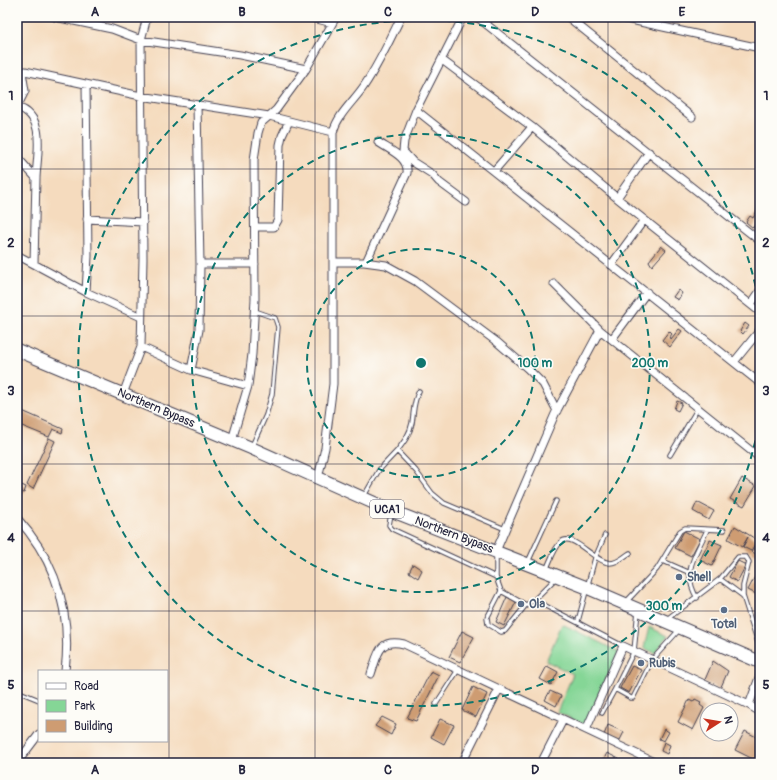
<svg xmlns="http://www.w3.org/2000/svg" width="777" height="780" font-family="Pangolin,sans-serif">
	<rect width="100%" height="100%" fill="#fdfcf7"/>
	<filter id="ink" filterUnits="userSpaceOnUse"><feTurbulence type="fractalNoise" baseFrequency=".025" numOctaves="2"/><feDisplacementMap in="SourceGraphic" scale="8" xChannelSelector="R" yChannelSelector="G"/><feConvolveMatrix kernelMatrix="1 2 1 2 8 2 1 2 1" color-interpolation-filters="sRGB"/></filter>
	<filter id="wash" filterUnits="userSpaceOnUse"><feTurbulence type="fractalNoise" baseFrequency=".012" numOctaves="4" result="noise"/><feDisplacementMap in="SourceGraphic" scale="16" xChannelSelector="R" yChannelSelector="G"/><feGaussianBlur stdDeviation="0.9" result="paint"/><feColorMatrix in="noise" values="0 0 0 0 0 0 0 0 0 0 0 0 0 0 0 0 0 1.4 0 .05"/><feComposite in="paint" operator="in"/></filter>
	<g filter="url(#wash)">
		<rect width="100%" height="100%" fill="#f5dbbe"/>
		<path fill="#85d696" stroke="#547c68" d="M562,624L619,652L585,725L557,712L573,674L546,661Z
			M649,627L668,636L655,653L644,648Z"/>
		<g id="blocks">
			<path fill="#ce9c72" d="M760,206V215L753,228L746,222L750,216L753,218Z
				M661,246L666,250L652,266L649,261Z
				M678,290L682,293L678,300L673,297Z
				M745,323L749,326L743,334L740,331Z
				M679,329L682,331L670,347L662,340L669,331L672,334L669,338L671,339Z
				M677,401L682,403L678,411L674,409Z
				M20,410L63,429L62,433L53,429L49,437L17,424V415Z
				M49,438L55,441L33,489L27,485Z
				M742,478L756,486L744,506L730,499Z
				M17,483L26,487L24,493L17,490Z
				M697,502L714,511L709,520L693,511Z
				M735,526L757,540L751,551L743,547L748,537L742,547L728,539Z
				M684,531L700,539L691,556L675,548Z
				M759,539H760V556L752,552Z
				M710,540L722,545L712,566L700,560Z
				M738,561L746,565L737,582L729,577Z
				M413,564L422,570L418,578L409,572Z
				M760,567V596L748,590Z
				M507,597L516,602L504,626L496,622Z
				M462,631L474,637L460,662L449,657Z
				M713,661L728,671L720,689L704,682Z
				M547,666L558,672L551,685L540,679Z
				M632,666L641,670L629,693L620,688Z
				M431,671L439,675L416,721L407,718Z
				M473,687L487,694L476,717L462,710Z
				M550,691L561,696L556,706L545,700Z
				M695,699L701,702L700,705L704,708L693,730L678,722L689,700L693,702Z
				M382,717L396,724L391,735L375,726Z
				M440,719L454,725L444,744L431,737Z
				M608,725L624,732L619,742L604,735Z
				M664,729L669,732L664,741L659,739Z
				M745,731L760,739V755L757,761L735,750Z
				M664,742L670,745L667,754L661,751Z
				M607,753L619,759L616,763L603,761Z"/>
		</g>
	</g>
	<g filter="url(#ink)">
		<use href="#blocks" fill-opacity="0" stroke="#423e4f" stroke-width="1"/>
		<g fill="none" stroke-linecap="round" stroke-linejoin="round">
			<defs>
				<path id="lane" d="M252,446L266,415L272,394L278,327L275,318L255,311
					M397,451C404,442 410,434 412,423C414,411 413,402 419,391
					M670,455L698,408
					M364,496L379,470L397,451L416,471L432,493L444,503L505,529
					M391,514L389,525L392,529L496,577L501,591L526,605L534,600L623,646
					M496,555V577
					M663,561L688,572
					M528,562L556,501
					M546,570C550,562 554,548 561,542C572,531 594,562 610,563C618,563 623,557 630,553
					M720,579L743,596
					M501,591L487,618L488,624L501,632L505,631L526,605
					M697,598C681,571 696,555 707,530
					M534,600L556,578
					M626,602L657,569L680,531L685,528L724,530
					M638,611L634,651L615,689L631,698H633L652,660L679,630
					M667,619L720,579L738,557H746L749,562L743,586V596L760,649
					M578,621L595,558L605,535
					M755,633L760,628
					M17,691L39,700
					M436,704L458,670
					M602,713L615,689"/>
				<path id="street" d="M55,17L112,29L141,40L240,55L306,69
					M310,17L332,23
					M463,17L416,110L404,141L403,151L413,162L432,174L439,182L466,202
					M477,17L760,241
					M568,17L692,117
					M617,17L760,48
					M442,60L532,127L617,198L760,312
					M86,84L88,256L86,292
					M17,107L25,91L22,72L25,71L141,96L269,116L333,132
					M17,107C47,116 37,154 36,178
					M416,110L760,383
					M17,157L36,178L34,264
					M494,171L532,127
					M617,198L649,152
					M87,219L143,222
					M255,227H274L278,220L280,145L282,136L289,121
					M17,255L86,292L141,317
					M334,262H364L386,265L415,281L497,342L527,368L543,384L557,411
					M366,262L407,173C409,157 389,150 378,142
					M200,264H255
					M611,265L644,220
					M554,284L600,330L760,458
					M751,304L760,291
					M612,339L647,292
					M141,347L191,370L248,386
					M734,362L760,330
					M191,370L199,330L200,264L197,105
					M123,394L141,347L143,259L141,40L147,17
					M232,440L248,386L252,354L255,299L254,160L258,133L261,123L276,110L306,69L336,17
					M318,478L325,448L333,384V132C338,114 354,101 364,86C379,64 390,40 401,17
					M17,518C56,561 72,613 65,671
					M496,551L555,414L600,330
					M371,674C378,654 378,638 404,644L656,763
					M749,705L760,675
					M586,730L623,646L749,705L760,712
					M17,763L39,734
					M462,763L499,689
					M541,763L563,720"/>
				<path id="primary" d="M17,350L251,448L392,511L588,588L760,662"/>
			</defs>
			<use href="#lane" stroke="#423e4f" stroke-width="5.5"/>
			<use href="#street" stroke="#423e4f" stroke-width="9"/>
			<use href="#primary" stroke="#423e4f" stroke-width="14"/>
			<use href="#lane" stroke="#fff" stroke-width="3.5"/>
			<use href="#street" stroke="#fff" stroke-width="7"/>
			<use href="#primary" stroke="#fff" stroke-width="12"/>
		</g>
	</g>
	<path fill="none" stroke="#22223b" stroke-width="1" stroke-opacity="0.55" d="M169,17V763M315,17V763M462,17V763M608,17V763M17,169H760M17,316H760M17,464H760M17,611H760"/>
	<g fill="none" stroke="#0f766e" stroke-width="2" stroke-dasharray="7 5">
		<circle cx="421" cy="363" r="114"/>
		<circle cx="421" cy="363" r="229"/>
		<path d="M760 417A343 343 0 1 1 760 309"/>
	</g>
	<g fill="#5c6f8a" stroke="#fdfcf7" stroke-width="1.5">
		<circle cx="679" cy="577" r="4"/>
		<circle cx="521" cy="604" r="4"/>
		<circle cx="724" cy="610" r="4"/>
		<circle cx="641" cy="663" r="4"/>
	</g>
	<g text-anchor="middle" dominant-baseline="central" stroke-width="3" stroke-linejoin="round" paint-order="stroke">
		<rect fill="#fdfcf7" stroke="#646373" stroke-width="1" x="370" y="500" width="34" height="18" rx="3"/>
		<g font-size="11" font-weight="bold" fill="#22223b">
			<text x="387" y="509">UCA1</text>
		</g>
		<g font-size="12" fill="#22223b" stroke="#fdfcf7">
			<text transform="translate(156 408) rotate(23)">Northern Bypass</text>
			<text transform="translate(454 535) rotate(21)">Northern Bypass</text>
		</g>
		<g font-size="12" font-weight="bold" fill="#4e5e75" stroke="#fdfcf7" text-anchor="start">
			<text x="687" y="577">Shell</text>
			<text x="529" y="604">Ola</text>
			<text x="724" y="624" text-anchor="middle">Total</text>
			<text x="649" y="663">Rubis</text>
		</g>
	</g>
	<circle cx="421" cy="363" r="6" fill="#0f766e" stroke="#fdfcf7" stroke-width="2"/>
	<g font-size="12" text-anchor="middle" font-weight="bold" fill="#0f766e" stroke="#fdfcf7" stroke-width="3" stroke-linejoin="round" paint-order="stroke">
		<text x="535" y="367">100 m</text>
		<text x="650" y="367">200 m</text>
		<text x="664" y="610">300 m</text>
	</g>
	<rect width="777" height="780" fill="none" stroke="#fdfcf7" stroke-width="44"/>
	<rect x="38" y="670" width="130" height="72" fill="#fdfcf7" stroke="#a5a5ac"/>
	<rect x="46" y="683" width="20" height="6" fill="#ffffff" stroke="#a5a5ac"/>
	<text x="74" y="690" font-size="12" fill="#22223b">Road</text>
	<rect x="46" y="700" width="20" height="12" fill="#85d696" stroke="#a5a5ac"/>
	<text x="74" y="710" font-size="12" fill="#22223b">Park</text>
	<rect x="46" y="720" width="20" height="12" fill="#ce9c72" stroke="#a5a5ac"/>
	<text x="74" y="730" font-size="12" fill="#22223b">Building</text>
	<g transform="translate(719 722) rotate(78)"><circle r="19" fill="#fdfcf7" stroke="#a5a5ac"/>
	<path d="M0-3L7 15L0 10L-7 15Z" fill="#c8321e"/>
	<text y="-6" font-size="11" font-weight="bold" text-anchor="middle" fill="#22223b">N</text>
	</g>
	<rect x="22" y="22" width="733" height="736" fill="none" stroke="#22223b" stroke-width="1.5"/>
	<g font-size="13" text-anchor="middle" font-weight="bold" fill="#22223b">
		<text x="95" y="16">A</text>
		<text x="242" y="16">B</text>
		<text x="388" y="16">C</text>
		<text x="535" y="16">D</text>
		<text x="682" y="16">E</text>
		<text x="11" y="100">1</text>
		<text x="766" y="100">1</text>
		<text x="11" y="247">2</text>
		<text x="766" y="247">2</text>
		<text x="11" y="395">3</text>
		<text x="766" y="395">3</text>
		<text x="11" y="542">4</text>
		<text x="766" y="542">4</text>
		<text x="11" y="689">5</text>
		<text x="766" y="689">5</text>
		<text x="95" y="774">A</text>
		<text x="242" y="774">B</text>
		<text x="388" y="774">C</text>
		<text x="535" y="774">D</text>
		<text x="682" y="774">E</text>
	</g>
</svg>
